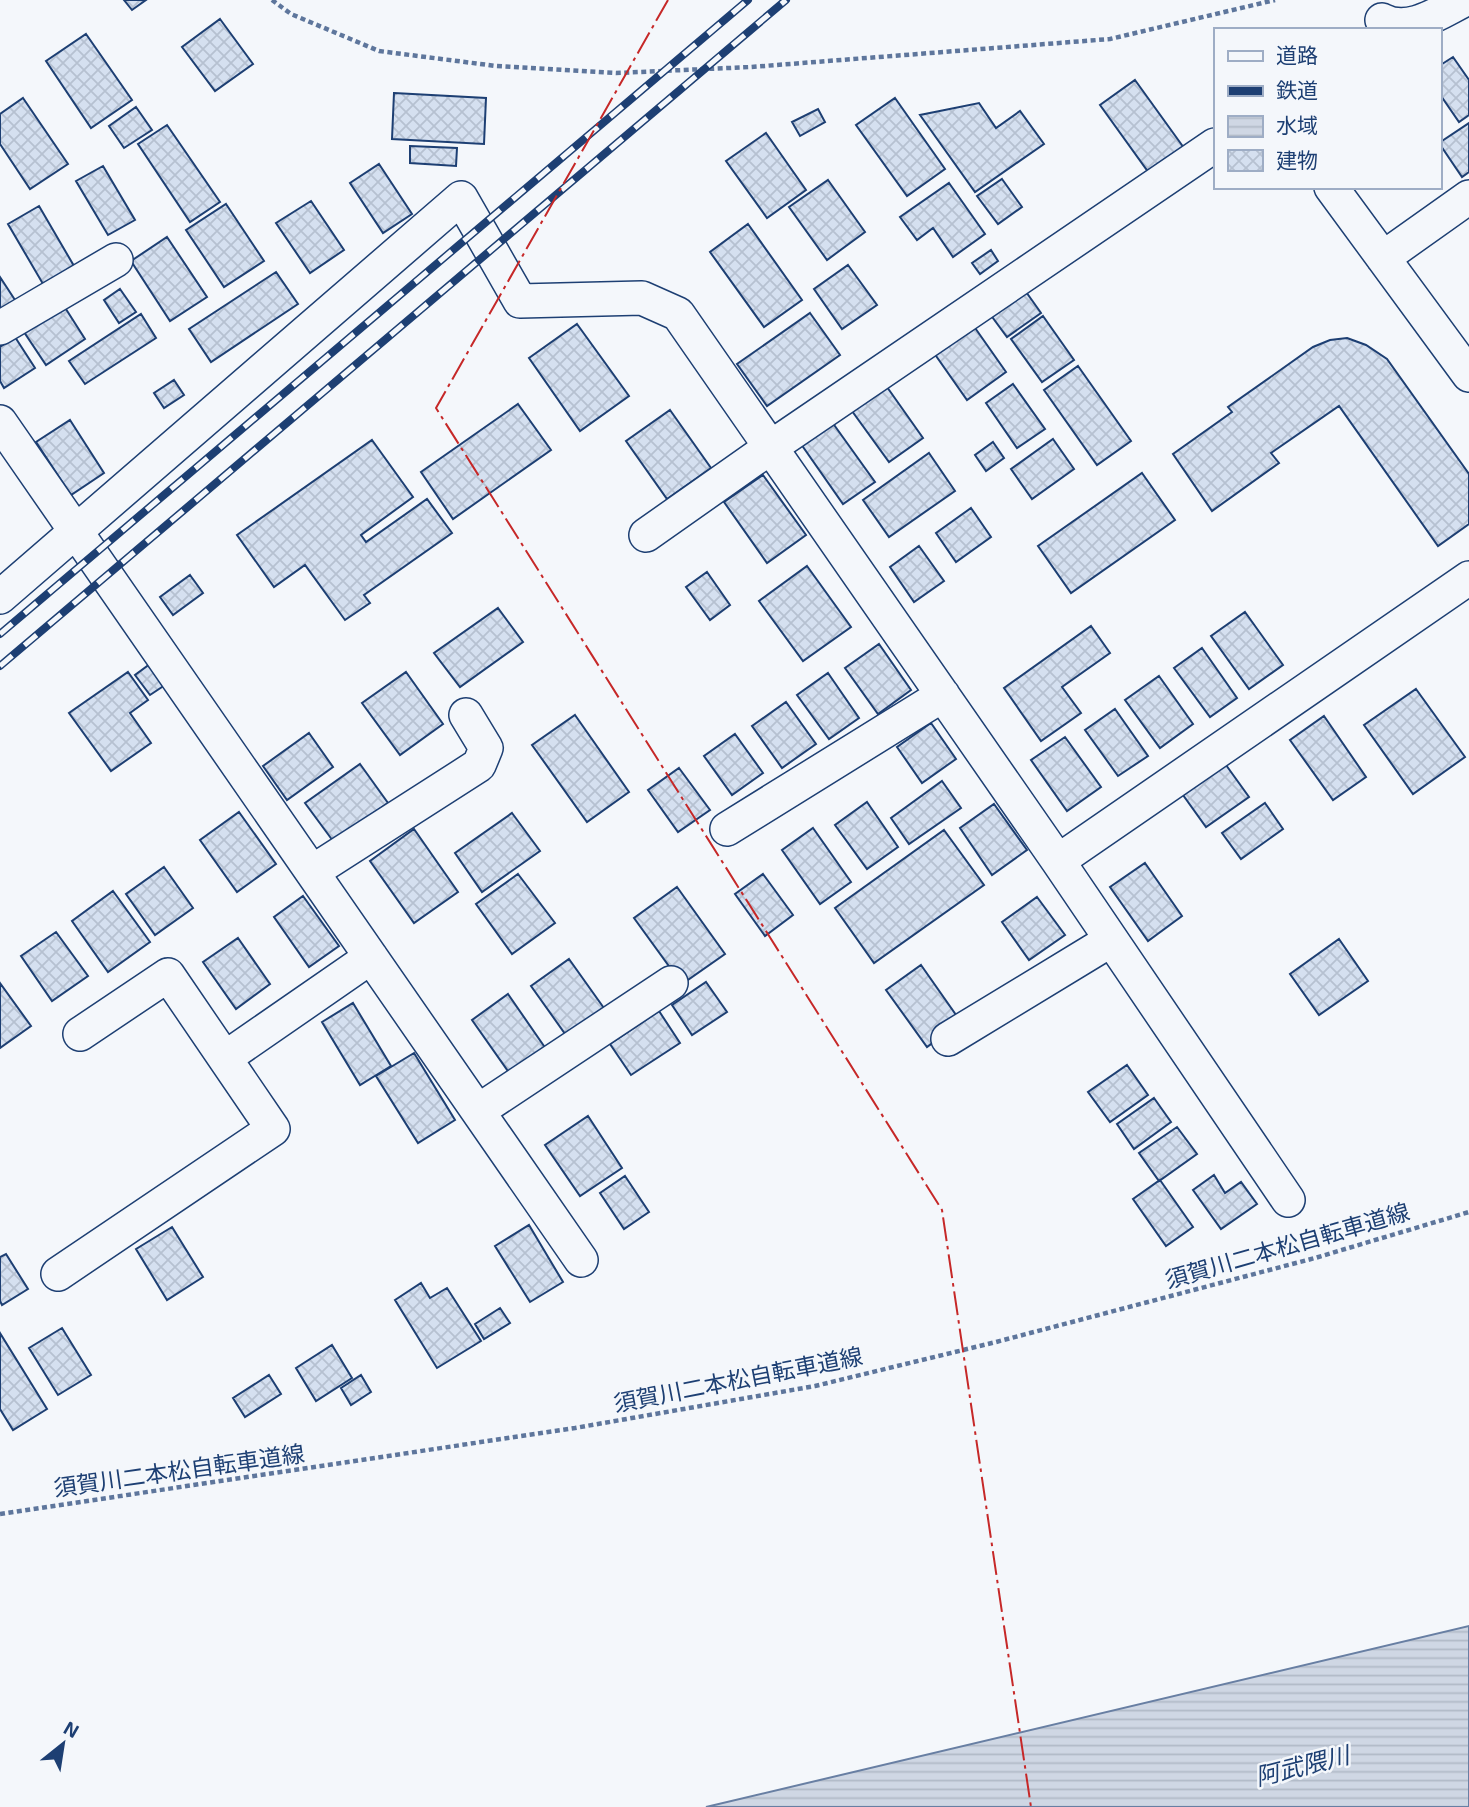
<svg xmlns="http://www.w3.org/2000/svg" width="1469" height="1807" font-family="'Exo 2','Noto Sans JP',sans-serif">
	<defs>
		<pattern id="water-rules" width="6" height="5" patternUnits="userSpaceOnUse" patternTransform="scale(1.75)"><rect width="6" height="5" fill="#cfd7e4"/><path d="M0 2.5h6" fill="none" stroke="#b1bac7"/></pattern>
		<pattern id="building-cross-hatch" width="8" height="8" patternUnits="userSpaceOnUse" patternTransform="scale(1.75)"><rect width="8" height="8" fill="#d5e0f0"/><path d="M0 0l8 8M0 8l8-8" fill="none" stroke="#b6c1d1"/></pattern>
	</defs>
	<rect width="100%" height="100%" fill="#f4f7fb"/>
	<path fill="url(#water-rules)" stroke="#687fa3" stroke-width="2" d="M1469,1626V1807H706Z"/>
	<path fill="url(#building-cross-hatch)" stroke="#1d3f73" stroke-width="2" d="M124,0H146L132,10Z
		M220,19L253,64L215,91L182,47Z
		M86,34L132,100L91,128L46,61Z
		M1453,57L1469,80V115L1459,122L1439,93V66Z
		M1135,80L1184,148L1149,173L1100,105Z
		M394,93L486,98L484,144L392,139Z
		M23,98L68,164L30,189L0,144V114Z
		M895,98L945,169L907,196L856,125Z
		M979,103L996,128L1020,111L1044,144L975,192L920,115Z
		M136,107L152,130L124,148L109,126Z
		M818,109L825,122L800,136L792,122Z
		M1469,123V172L1462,177L1439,143Z
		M167,125L220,202L190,222L138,144Z
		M766,133L806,190L767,218L726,161Z
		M410,146L457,148L456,166L410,163Z
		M379,164L412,214L383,233L350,183Z
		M103,166L135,220L108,235L76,181Z
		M1002,179L1022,207L998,224L977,196Z
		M828,180L865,232L827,260L789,207Z
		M949,183L985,234L953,257L933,228L917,240L900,217Z
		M311,201L344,250L310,273L276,223Z
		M226,204L264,261L224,287L186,230Z
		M39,206L74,266L43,284L8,224Z
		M748,224L802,300L764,327L710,252Z
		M167,237L207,297L170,321L131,261Z
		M991,250L998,261L980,274L972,263Z
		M848,265L877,305L842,329L814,289Z
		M276,272L298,304L211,362L189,329Z
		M0,277L15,300L0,311Z
		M120,289L136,312L119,323L104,300Z
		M1024,289L1041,313L1007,337L990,314Z
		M64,306L85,339L46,365L24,332Z
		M810,313L840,355L767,406L737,364Z
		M141,314L156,338L85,384L69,361Z
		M1043,316L1074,360L1042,382L1011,339Z
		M577,324L629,396L580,431L529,358Z
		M973,325L1006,372L967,400L934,353Z
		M15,337L35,368L4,388L0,381V347Z
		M1347,338L1366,345L1387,359L1469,474V524L1438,546L1339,406L1271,453L1279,463L1212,511L1173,454L1232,412L1228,407L1313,347L1330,340Z
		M1078,366L1131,441L1097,465L1044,390Z
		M174,380L184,395L164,408L154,393Z
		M1013,384L1045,429L1017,448L986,403Z
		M887,387L923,438L889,462L852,411Z
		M518,404L551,450L453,519L421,472Z
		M670,410L711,468L667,499L626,441Z
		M70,420L104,473L71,495L36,442Z
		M832,422L875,482L843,504L801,444Z
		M1053,439L1074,469L1032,499L1011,469Z
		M372,440L413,497L361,535L366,542L427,499L452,533L364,595L370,603L345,620L305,565L274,587L237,535Z
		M993,442L1004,458L986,471L975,455Z
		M929,453L955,491L889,537L863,500Z
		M1142,473L1175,520L1071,593L1038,546Z
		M763,475L806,535L767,563L724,502Z
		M971,508L991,537L956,562L936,533Z
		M919,546L944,581L914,602L890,567Z
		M807,566L851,627L803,661L759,601Z
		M707,572L730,605L710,620L686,587Z
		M190,575L203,593L173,615L160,597Z
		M498,608L523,642L460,687L434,653Z
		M1245,612L1283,665L1249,689L1211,636Z
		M1091,626L1110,653L1062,687L1081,713L1041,741L1004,688Z
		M879,644L911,690L878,714L845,668Z
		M1202,648L1237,698L1210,717L1174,668Z
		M150,664L165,685L150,695L135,675Z
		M128,672L148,700L130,713L151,743L111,771L69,713Z
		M406,672L443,724L400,755L362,703Z
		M828,673L859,718L829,739L797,695Z
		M1159,676L1193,724L1160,748L1125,700Z
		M1416,689L1465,757L1413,794L1364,725Z
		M786,702L816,744L782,768L752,726Z
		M1115,709L1148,756L1118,776L1085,730Z
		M575,715L629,792L587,822L532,745Z
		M1324,716L1366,777L1333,800L1290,740Z
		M931,723L956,759L922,783L897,747Z
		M309,733L333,767L287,800L263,766Z
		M735,734L763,773L732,795L704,756Z
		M1065,737L1101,787L1067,811L1031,760Z
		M360,764L388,803L333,841L305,803Z
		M1226,765L1249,797L1206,827L1183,795Z
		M679,768L710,810L678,832L648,790Z
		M942,781L961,808L909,844L891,818Z
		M867,802L898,847L867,869L835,825Z
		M1265,803L1283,829L1241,859L1222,833Z
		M994,804L1027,850L992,875L960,828Z
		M239,812L276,864L237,892L200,840Z
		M512,813L540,851L482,892L455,853Z
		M813,828L851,882L820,904L782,850Z
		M414,829L458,892L414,923L370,861Z
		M944,830L984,885L874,963L835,908Z
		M1145,863L1182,916L1148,941L1110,887Z
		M164,867L193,908L155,935L126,894Z
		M518,874L555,923L512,954L476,904Z
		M763,874L793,915L765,936L735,894Z
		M677,887L725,954L682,984L634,918Z
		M113,891L150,942L108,972L72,921Z
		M303,896L339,946L309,967L274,917Z
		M1037,897L1065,935L1029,960L1002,922Z
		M56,932L88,976L52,1001L21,956Z
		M238,938L270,984L236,1009L203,962Z
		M1339,939L1368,981L1319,1015L1290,974Z
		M569,959L606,1011L568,1038L531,986Z
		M921,965L961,1022L927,1047L886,990Z
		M706,982L727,1012L692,1035L672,1005Z
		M0,983L31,1026L0,1048Z
		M508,994L546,1049L510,1074L472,1020Z
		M353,1003L391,1066L360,1085L322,1022Z
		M659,1011L680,1043L631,1075L610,1044Z
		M414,1053L455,1120L418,1143L376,1076Z
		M1127,1065L1148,1095L1110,1122L1088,1092Z
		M1154,1098L1171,1122L1134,1149L1117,1124Z
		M588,1116L622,1168L580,1196L545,1145Z
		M1177,1127L1197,1154L1159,1181L1139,1153Z
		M1214,1175L1225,1193L1241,1182L1257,1204L1221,1229L1193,1190Z
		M625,1176L649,1212L624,1229L600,1193Z
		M1160,1180L1193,1227L1166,1246L1133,1199Z
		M529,1225L563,1282L530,1302L495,1246Z
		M172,1227L203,1277L167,1300L136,1249Z
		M6,1254L28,1289L2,1305L0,1301V1257Z
		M421,1283L430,1298L447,1288L481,1341L437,1368L395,1300Z
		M500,1308L510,1323L484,1339L475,1324Z
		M62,1328L91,1375L58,1395L29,1348Z
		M0,1333L47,1409L13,1430L0,1409Z
		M332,1345L352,1378L316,1401L296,1368Z
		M269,1375L281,1394L245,1417L233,1398Z
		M361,1375L371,1392L351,1405L341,1388Z"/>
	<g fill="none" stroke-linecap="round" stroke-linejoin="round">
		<defs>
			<path id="street" d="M1382,20C1408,35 1440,12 1464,0
				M1331,187L1469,375
				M1383,258L1469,197
				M0,328L116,260
				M0,422L581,1260
				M646,535L771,447L1215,145
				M0,597L461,198L520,301L642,298L678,314L1058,861L1288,1200
				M727,829L943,695
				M1058,861L1469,578
				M312,872L479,765L486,748L466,715
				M948,1039L1111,940
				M225,1058L371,957
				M478,1111L671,983
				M58,1274L273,1129L168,975L80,1034"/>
		</defs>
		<use href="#street" stroke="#1d3f73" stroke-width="36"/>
		<path stroke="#5e769c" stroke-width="4.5" stroke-dasharray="5 3.5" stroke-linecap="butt" d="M272,0L291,14L379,51L496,66L616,73L751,67L1110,39L1275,0
			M0,1514L575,1428L815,1386L996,1342L1315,1258L1469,1212"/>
		<use href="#street" stroke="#f4f7fb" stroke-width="33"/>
		<defs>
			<path id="rail" d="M0,634L748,0
				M0,666L786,0"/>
		</defs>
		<use href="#rail" stroke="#1d3f73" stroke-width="8"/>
		<use href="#rail" stroke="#f4f7fb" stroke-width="5" stroke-dasharray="16" stroke-linecap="butt"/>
		<path stroke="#c62828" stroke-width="2" stroke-dasharray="24 5 3.5 5" stroke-linecap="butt" d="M668,0L436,408L942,1210L1031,1807"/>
	</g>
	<g text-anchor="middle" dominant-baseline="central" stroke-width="5" stroke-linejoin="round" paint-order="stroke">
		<g font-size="23" fill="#1d3f73" stroke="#f4f7fb">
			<text transform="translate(1287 1245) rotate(-16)">須賀川二本松自転車道線</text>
			<text transform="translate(738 1379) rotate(-11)">須賀川二本松自転車道線</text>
			<text transform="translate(179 1470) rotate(-8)">須賀川二本松自転車道線</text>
		</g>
		<g font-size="24" font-style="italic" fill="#1d3f73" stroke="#f4f7fb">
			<text transform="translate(1302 1765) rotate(-14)">阿武隈川</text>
		</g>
	</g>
	<rect x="1214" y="28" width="228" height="161" fill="#f4f7fb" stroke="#9eadc5" stroke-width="2"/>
	<rect x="1228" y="51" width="35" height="10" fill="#f4f7fb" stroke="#9eadc5" stroke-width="2"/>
	<text x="1276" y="63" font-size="21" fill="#1d3f73">道路</text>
	<rect x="1228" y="86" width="35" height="10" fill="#1d3f73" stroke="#9eadc5" stroke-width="2"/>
	<text x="1276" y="98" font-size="21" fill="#1d3f73">鉄道</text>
	<rect x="1228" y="116" width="35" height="21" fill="url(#water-rules)" stroke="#9eadc5" stroke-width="2"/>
	<text x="1276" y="133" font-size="21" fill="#1d3f73">水域</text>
	<rect x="1228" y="150" width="35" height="21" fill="url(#building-cross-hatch)" stroke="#9eadc5" stroke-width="2"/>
	<text x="1276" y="168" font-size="21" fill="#1d3f73">建物</text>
	<g transform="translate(63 1744) rotate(30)" stroke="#f4f7fb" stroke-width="5" paint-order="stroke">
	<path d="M0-5L12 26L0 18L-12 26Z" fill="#1d3f73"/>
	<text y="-10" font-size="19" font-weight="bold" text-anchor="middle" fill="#1d3f73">N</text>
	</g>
</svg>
